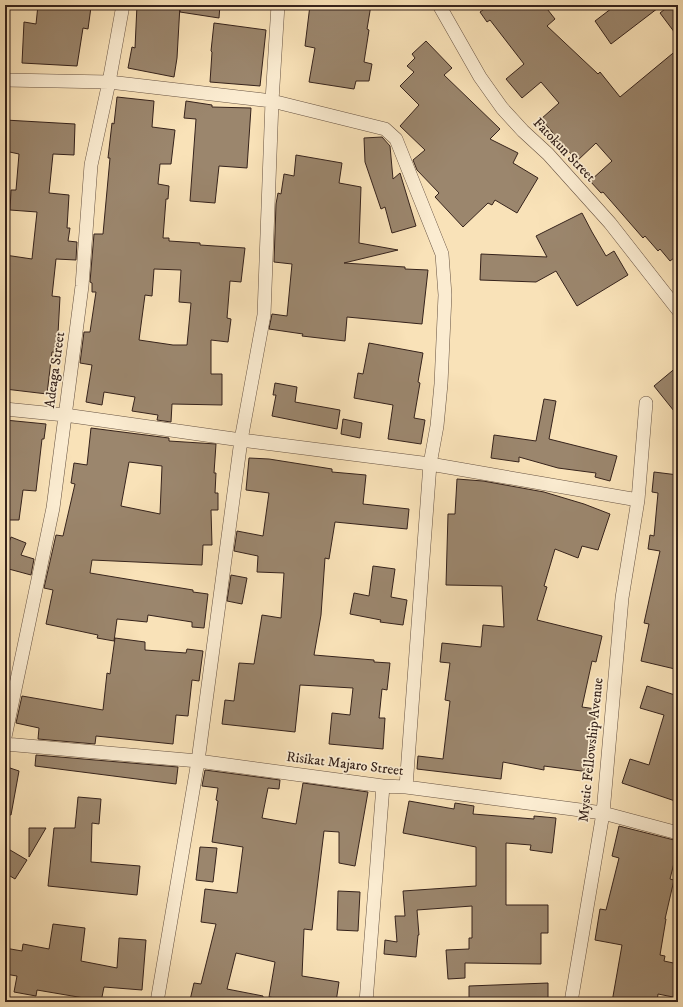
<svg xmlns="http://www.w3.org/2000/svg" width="683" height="1007" font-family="'IM FELL DW Pica',serif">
	<rect width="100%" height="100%" fill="#f9e2b8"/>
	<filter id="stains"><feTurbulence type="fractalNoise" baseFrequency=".005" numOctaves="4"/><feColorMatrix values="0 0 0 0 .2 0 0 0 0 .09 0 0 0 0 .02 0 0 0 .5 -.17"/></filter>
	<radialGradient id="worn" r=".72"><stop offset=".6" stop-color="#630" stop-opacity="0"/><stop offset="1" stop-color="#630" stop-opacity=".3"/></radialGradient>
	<path fill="#9b866d" stroke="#36231c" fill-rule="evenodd" d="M38,5H78L91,7L88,29L83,28L77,66L22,63L24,22L36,24Z
		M137,5H180L177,58L174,77L128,68L132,47L135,48Z
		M180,5H220L219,18L180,12Z
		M310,5H371L367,29L369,30L364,62L372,64L369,81H356L354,89L309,82L315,48L305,46Z
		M490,5H544L555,19L547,26L598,74L600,72L620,97L678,49V255L670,261L660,249L658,251L645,236L643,238L603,192L601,193L590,181L612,161L596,143L577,161L541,119L559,103L541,82L522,98L506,79L524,64L490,20L487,22L480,12Z
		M616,5H662L611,44L595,21Z
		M670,5H678V37L660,13Z
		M214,23L266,30L260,86L210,82L212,52L211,51Z
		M426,41L452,68L444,75L500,129L490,139L518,153L513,163L538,178L517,213L495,200L492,205L488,203L463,227L435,197L439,193L417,170L413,160L425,150L400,126L419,105L400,86L414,72L407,66L415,58L412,54Z
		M117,97L154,101L152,127L175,130L171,164H160L158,184L169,186L168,199H166L163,238H169V241L200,243V245L245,248L241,282L230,281L227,318L231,319L228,342L211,340V374H222V405L172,404L171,422L157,420L158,415L132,411L135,397L104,392L102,405L86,402L92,365L80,363L84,332H90L96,292H92V283L90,282L94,234H103L110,158H108L112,123L114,124ZM154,269L181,270L179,302L191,303L187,345H173L139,340L145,295L152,296Z
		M186,101L212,105V107L251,108L247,168L219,166L215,203L190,201L196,119L184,118Z
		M5,120L75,124L74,155L53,154L49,193L69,195L67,228H70L68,241L77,242L76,260L56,259L52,296L60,297L57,352H52L47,394L5,389V255L32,259L37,212L10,210L11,190H16L19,154L5,151Z
		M382,137L390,146L393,179L400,173L416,226L392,233L385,207L381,209L365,162L364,138Z
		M296,155L342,163L339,183L361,187L359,243L398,250L344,263L405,267V269L428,270L422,324L347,317L345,341L302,336L303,334L269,329L272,314L287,316L292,264L274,262L276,204L278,193L281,194L284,174L294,176Z
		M582,213L592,232L606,256L614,251L628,275L577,306L556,271L536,282L480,280L481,254L547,257L536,236Z
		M369,343L423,353L418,382L420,383L414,418L425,420L421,444L388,439L393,405L354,398L358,373L363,374Z
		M678,366V416L654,386Z
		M275,383L297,387L295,402L340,410L337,429L272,416L276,395H273Z
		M544,399L556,401L549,439L617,456L610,481L595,477L596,473L558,468L519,457V462L491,458L494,435L536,441Z
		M343,419L362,423L360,438L341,434Z
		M5,420L46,424L44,439H42L36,491L23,490L19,520H5Z
		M91,428L169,438V441L216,444L214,473H216L215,493H218V510H211L212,545H203L202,565L92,560L90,573L193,590V592L208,594L204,628L192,627V622L148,615L147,622L117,619L114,641L97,638L98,635L46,624L53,590L44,588L56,535L63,536L75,484L71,483L74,463L87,465ZM129,462L162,466L160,514L121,506Z
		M249,458L269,459L332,469V472L366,475L363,504L409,509L407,529L335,522L329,559L325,558L321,615L314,655L374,660V662L390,663L387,690L382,689L379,718H385L383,749L329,744L332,713L350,715L353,688L300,685L295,732L222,724L225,700L234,701L239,663L254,664L262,615L281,618L284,573L257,572L258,556L234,551L237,531L263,536L269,493L246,490Z
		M654,472L678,475V658L675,669L641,661L649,624L644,623L660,551L648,549L650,535L654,536L658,493L652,492Z
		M457,479L483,481L544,492L584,504L610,514L598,550L582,546L578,558L555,549L544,586L547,587L537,620L602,636L596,662L592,661L582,707L596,709L589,772L544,766V770L503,762L501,779L417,769L418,756L443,759L450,701L445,700L450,663L440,662L442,643L481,647L483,625L504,627L502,586L446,585L448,514H455Z
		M11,537L26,543L21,555L34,559L31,575L5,568V553Z
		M373,566L395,569L391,597L407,600L403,625L380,622L381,620L350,614L354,593L369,596Z
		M231,575L247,578L242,604L227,601Z
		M115,638L145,642V650L186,653L187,649L203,651L199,681L192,680L188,716L176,715L173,744L96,736L95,744L38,739L39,728L16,723L22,696L103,710L107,673L110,674Z
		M647,686L678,696V802L622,783L630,759L649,765L664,715L640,708Z
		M36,755L178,767L176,784L35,766Z
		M7,767L19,771L11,815L5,814V774Z
		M205,770L280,780L279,789L268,788L262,818L296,824L303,783L368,792L355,866L339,863V832L324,831L312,930L304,929L302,976L339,982L336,1002H301L269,997L275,962L236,953L227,989L263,996V1002H200L190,1000L194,983L201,984L216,924L201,922L205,889L237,893L243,847L212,842L218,801L216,800L218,788L202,786Z
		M78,797L101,799L99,824L92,823L91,862L140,866L137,895L48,886L54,828H75Z
		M409,801L454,809L455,803L474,806L473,814L534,819V816L556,818L552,853L530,850L531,845L506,843V905H548V933H541V964L465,963V978L448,979L446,950L469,949V938H472V906L417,910L419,935H418L416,957L384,954L385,940L397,942L395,916H405L403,891L476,886V847L403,833Z
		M619,826L678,841V847L670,879L674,880L665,919H666L660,955L665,956L664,961L678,964V998L658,994L657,1002H612L622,945L595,940L600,909L606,910L619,858L612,856Z
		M29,828H46L29,857Z
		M5,847L27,860L15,879L5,873Z
		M200,847L217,848L213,882L196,880Z
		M338,891L360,892L358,931L337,930Z
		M53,924L85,928L81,961L117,968L119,938L146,940L142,990L104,987L101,1002L83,999L84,998L37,990L36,996L14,992L17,976L5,974V948L22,951L23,944L49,949Z
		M548,983V1002H469V986Z"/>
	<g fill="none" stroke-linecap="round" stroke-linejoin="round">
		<defs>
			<path id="minor" d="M439,5L480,77L502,108L523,131L548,154L610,223L678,310
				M5,80L109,82L272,101L385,129L396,139L442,254L445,295L441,384L437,426L430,464L406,787
				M5,409L65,415L241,440L430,464L638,500
				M5,737L53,508L82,286L91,165L109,82L123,5
				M5,744L198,761L383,786L406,787L603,813L678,833
				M157,1002L198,761L241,440L264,315L272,101L278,5
				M366,1002L383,786
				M571,1002L603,813L622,598L638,500L646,403"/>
		</defs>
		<use href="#minor" stroke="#675343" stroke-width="14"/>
		<use href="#minor" stroke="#fbecd1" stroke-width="13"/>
	</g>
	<g text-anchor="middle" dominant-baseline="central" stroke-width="3.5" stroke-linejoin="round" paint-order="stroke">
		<g font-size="14" fill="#36231c" stroke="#fbecd1">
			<text transform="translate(564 150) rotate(46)">Fatokun Street</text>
			<text transform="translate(55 370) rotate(-82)">Adeaga Street</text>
			<text transform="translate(591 750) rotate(-84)">Mystic Fellowship Avenue</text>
			<text transform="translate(345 764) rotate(7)">Risikat Majaro Street</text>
		</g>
	</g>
	<rect width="683" height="1007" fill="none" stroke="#f9e2b8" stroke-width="20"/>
	<rect x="6" y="6" width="671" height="995" fill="none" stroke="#36231c" stroke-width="2"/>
	<rect x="10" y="10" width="663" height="987" fill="none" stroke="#36231c"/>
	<rect width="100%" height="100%" filter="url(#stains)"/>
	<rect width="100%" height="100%" fill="url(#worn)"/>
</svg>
